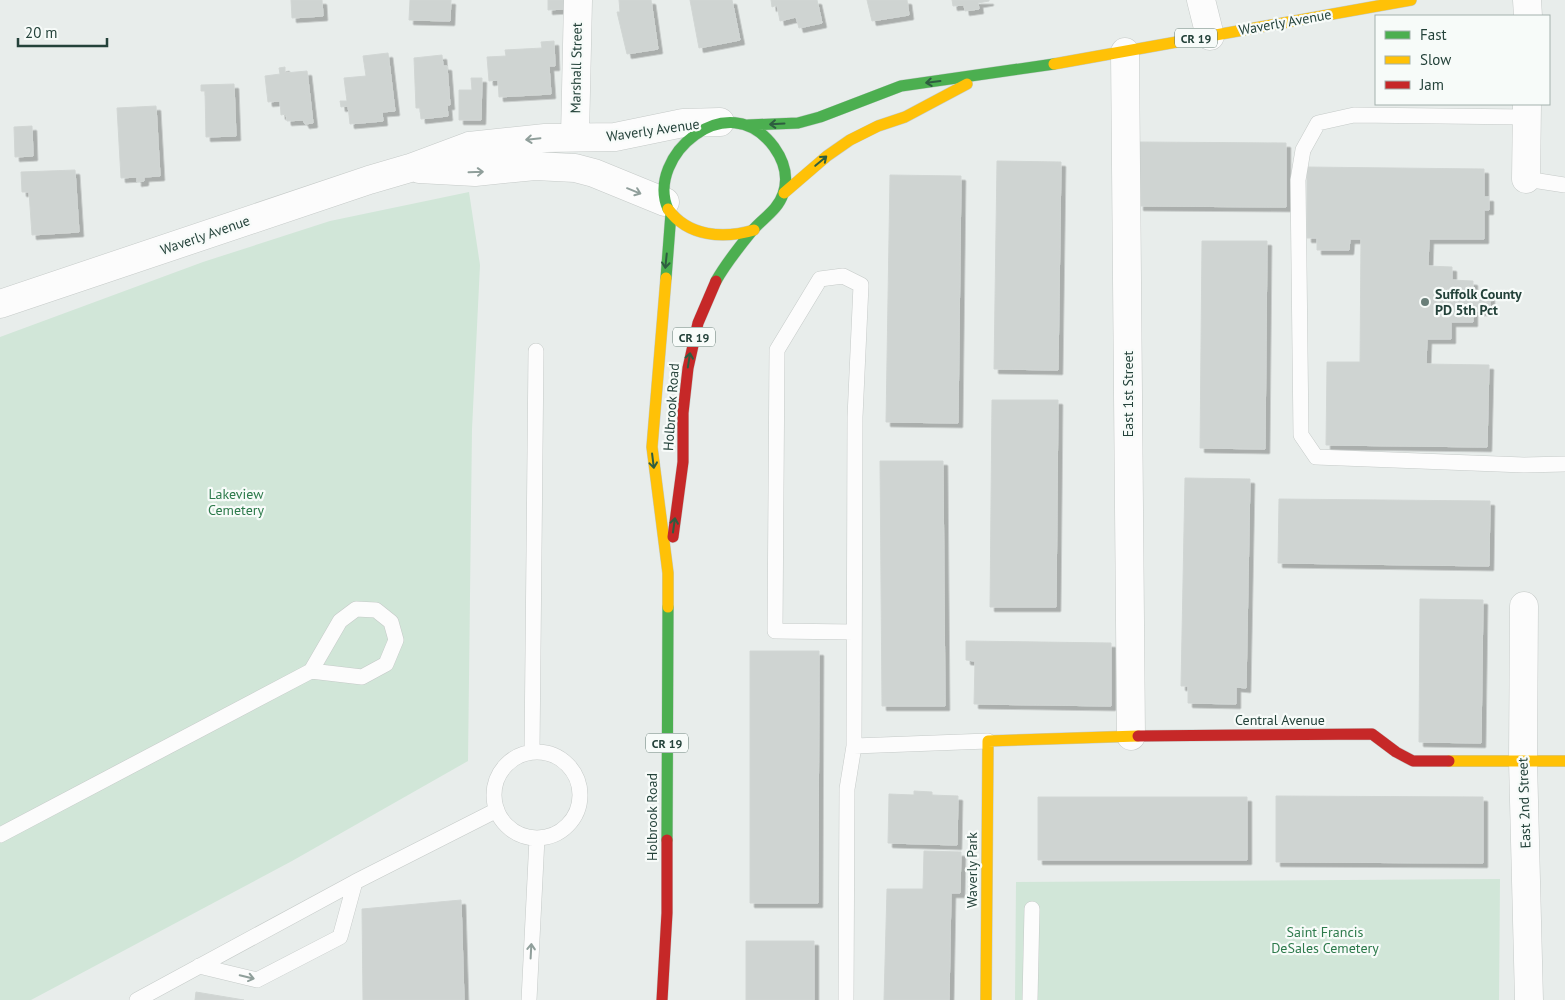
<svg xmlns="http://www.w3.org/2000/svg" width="1565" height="1000" font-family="'PT Sans',sans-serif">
	<defs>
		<filter id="shadow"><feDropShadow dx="4.5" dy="4.5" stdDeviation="0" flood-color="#0004"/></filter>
	</defs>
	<rect width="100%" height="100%" fill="#e8edeb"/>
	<path fill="#d1e6d8" d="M469,192L480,265L472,429L468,761L292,861L31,1000H0V337L203,262L330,221Z
		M1500,879L1499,1000H1015L1016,882Z"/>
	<path fill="#cfd4d2" stroke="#d1d6d4" filter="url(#shadow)" d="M291,0H322L323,16L292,18Z
		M410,0H451L450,21L409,20Z
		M548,0H564V9L548,10Z
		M619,0H651L658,49L627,54L617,12H620Z
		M690,0H732L740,40L699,48Z
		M771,0H817L822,23L799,28L796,17L780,21L777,5L772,7Z
		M867,0H907L909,15L872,21Z
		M952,0H989V1L978,3L979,9L965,11L964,5L953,6Z
		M554,41L555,66H549L551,94L499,97L498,80L489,81L487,57L506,56L505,50L542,48L541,42Z
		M388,53L395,111L382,112L383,121L350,124L348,106L341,107L340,101H347L344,78L366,76L363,56Z
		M442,55L443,66H447L450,105H447L448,116L421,119L420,108H416L414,58Z
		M285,67V73L307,71L313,123L305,124L303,120L287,121L286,114L281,115L280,101L268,102L265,76L280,74L279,68Z
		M471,78H482L481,120H459V90H472Z
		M234,84L236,136L206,137L205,91H201V85Z
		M156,106L160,176L144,177V181L137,182V177L121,178L117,108Z
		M32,126L33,156L15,157L14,127Z
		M1140,142L1286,143V207L1139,206Z
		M997,161L1061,162L1058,370L994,369Z
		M1307,167L1484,169V197H1489V210H1484V239H1429L1428,266L1452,267V280L1473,281V293H1490V311H1473V322H1451V339H1427L1426,364L1489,365L1487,447L1326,445L1327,362H1360L1361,239H1350L1349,250H1317V238H1307Z
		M75,170L79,232L32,235L29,192H22L21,172Z
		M890,175L961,176L958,423L886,422Z
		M1202,241H1267L1265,449L1200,448Z
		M992,400H1058L1056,607H990Z
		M880,461H943L945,706H882Z
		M1185,478L1250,479L1246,688L1236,687V704L1188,703V686H1181Z
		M1279,499L1490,501L1489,566L1278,563Z
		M1420,599L1483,600L1481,743L1419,742Z
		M966,641L1111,643V706L974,704L975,661L966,660Z
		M750,651H819L818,903H750Z
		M914,791L932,792V795L958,796L957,845L888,843L889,794L914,795Z
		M1276,796L1483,797V863L1276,862Z
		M1038,797H1247V860H1038Z
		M924,851L961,852L960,893H951L949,1000H884L887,889H923Z
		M461,900L464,1000H363L362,909Z
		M746,941H814V1000H746Z
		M196,992L244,1000H195Z"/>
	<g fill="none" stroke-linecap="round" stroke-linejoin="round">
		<defs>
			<path id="lane" d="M1527,117L1354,115L1318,123L1303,150L1298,180L1301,435L1316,457L1524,465L1565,464
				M1526,179L1565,185
				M854,632L775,631L777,350L820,279L843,276L861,285L855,417L854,746L988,741
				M532,751L536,351
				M494 795a43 43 0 1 1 86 0a43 43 0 1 1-86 0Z
				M0,835L311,671L340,621L356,609L376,610L391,622L396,640L386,664L362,677L311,671
				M199,966L257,980L340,937L355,882
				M137,1000L355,882L497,810
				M529,1000L537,838
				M846,1000L847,789L854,746
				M1030,1000L1032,909"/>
			<path id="street" d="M1201,0L1210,36
				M1527,0L1528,16
				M1125,52L1131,736
				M575,136L578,0
				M419,169L475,172L535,166L575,168L594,173L665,202
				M1526,179L1527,104
				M0,304L369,180L410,168L469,146L545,138L615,137L683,123L720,122
				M1524,606L1523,761L1529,1000"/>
			<path id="fast" d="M748,125L798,123L820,117L901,86L1054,64
				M668,209C645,157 728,84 774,147C784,161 789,177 783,194C778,210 762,219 752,231C739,247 726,263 716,281
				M666,278L671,213
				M667,840L668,607"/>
			<path id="slow" d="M1054,64L1411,0
				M784,193L827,156L850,140L878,126L905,117L967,84
				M668,209C688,237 724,239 754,230
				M666,278L652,447L668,573V607
				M1449,761H1565
				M986,1000L988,741L1138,736"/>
			<path id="jam" d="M673,537L683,462V413L688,368L698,323L716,281
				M1138,736L1372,734L1396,752L1413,761H1449
				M662,1000L667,913V840"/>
		</defs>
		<use href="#lane" stroke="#c5cac8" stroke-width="16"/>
		<use href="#street" stroke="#c5cac8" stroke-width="29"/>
		<use href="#fast" stroke="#c3cbc8" stroke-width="12"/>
		<use href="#slow" stroke="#c3cbc8" stroke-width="12"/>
		<use href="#jam" stroke="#c3cbc8" stroke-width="12"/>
		<use href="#lane" stroke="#fcfcfc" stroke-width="15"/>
		<use href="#street" stroke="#fcfcfc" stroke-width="28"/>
		<use href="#fast" stroke="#4caf50" stroke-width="11"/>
		<use href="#slow" stroke="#ffc107" stroke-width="11"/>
		<use href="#jam" stroke="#c62828" stroke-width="11"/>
	</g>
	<defs><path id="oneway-shaft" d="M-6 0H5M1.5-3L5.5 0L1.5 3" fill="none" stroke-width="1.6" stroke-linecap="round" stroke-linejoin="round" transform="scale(1.25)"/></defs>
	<g stroke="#2e5d40">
		<use href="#oneway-shaft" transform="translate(933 82) rotate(173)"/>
		<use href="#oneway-shaft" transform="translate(777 124) rotate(177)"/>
		<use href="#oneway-shaft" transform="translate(821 161) rotate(-40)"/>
		<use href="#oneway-shaft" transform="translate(666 261) rotate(96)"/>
		<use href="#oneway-shaft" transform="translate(689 360) rotate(-81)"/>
		<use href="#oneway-shaft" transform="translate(653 461) rotate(83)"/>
		<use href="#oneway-shaft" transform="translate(674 525) rotate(-82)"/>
	</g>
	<g stroke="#909f9b">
		<use href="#oneway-shaft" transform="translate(533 139) rotate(174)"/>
		<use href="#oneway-shaft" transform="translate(476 172) rotate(-2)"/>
		<use href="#oneway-shaft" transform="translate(634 191) rotate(22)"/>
		<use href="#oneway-shaft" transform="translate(531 951) rotate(-87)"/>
		<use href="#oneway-shaft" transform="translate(247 977) rotate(13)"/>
	</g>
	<circle fill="#697e78" stroke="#f7fbf9" stroke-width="2" cx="1425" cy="302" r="5"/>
	<g text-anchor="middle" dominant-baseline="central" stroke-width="4.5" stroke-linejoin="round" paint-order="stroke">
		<g fill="#f7fbf9" stroke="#637a73" stroke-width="1">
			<rect x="1175" y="28.5" width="42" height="19" rx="4"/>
			<rect x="673" y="327.5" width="42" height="19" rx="4"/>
			<rect x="646" y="733.5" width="42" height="19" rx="4"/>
		</g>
		<g font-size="12" font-weight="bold" fill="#24423a">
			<text x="1196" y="38">CR 19</text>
			<text x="694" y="337">CR 19</text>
			<text x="667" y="743">CR 19</text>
		</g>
		<g font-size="14" fill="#24423a" stroke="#f7fbf9">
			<text transform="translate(1285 22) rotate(-10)">Waverly Avenue</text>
			<text transform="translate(576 68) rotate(-89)">Marshall Street</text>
			<text transform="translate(653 130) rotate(-8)">Waverly Avenue</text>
			<text transform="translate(205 235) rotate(-19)">Waverly Avenue</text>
			<text transform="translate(1128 394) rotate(-90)">East 1st Street</text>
			<text transform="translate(671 407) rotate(-86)">Holbrook Road</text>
			<text x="1280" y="720">Central Avenue</text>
			<text transform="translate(1524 803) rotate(-92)">East 2nd Street</text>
			<text transform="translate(652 817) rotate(-90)">Holbrook Road</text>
			<text transform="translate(972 870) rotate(-90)">Waverly Park</text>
		</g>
		<g font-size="14" font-weight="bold" fill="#24423a" stroke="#f7fbf9" text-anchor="start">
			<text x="1435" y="294">Suffolk County<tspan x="1435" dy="16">PD 5th Pct</tspan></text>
		</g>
		<g font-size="14" fill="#2d7a4b" stroke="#f7fbf9">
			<text x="236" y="494">Lakeview<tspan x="236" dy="16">Cemetery</tspan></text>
			<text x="1325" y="932">Saint Francis<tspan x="1325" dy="16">DeSales Cemetery</tspan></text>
		</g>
	</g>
	<rect x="1375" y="15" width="175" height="90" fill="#f7fbf9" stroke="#a3b1ad"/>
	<rect x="1385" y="31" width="25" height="8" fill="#4caf50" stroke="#a3b1ad"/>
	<text x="1420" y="40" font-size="15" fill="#24423a">Fast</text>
	<rect x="1385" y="56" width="25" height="8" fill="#ffc107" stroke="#a3b1ad"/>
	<text x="1420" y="65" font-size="15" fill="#24423a">Slow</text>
	<rect x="1385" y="81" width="25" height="8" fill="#c62828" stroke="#a3b1ad"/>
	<text x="1420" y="90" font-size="15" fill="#24423a">Jam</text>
	<path d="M18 38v8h89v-8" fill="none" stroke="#24423a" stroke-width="2.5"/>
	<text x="25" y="38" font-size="15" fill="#24423a" stroke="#f7fbf9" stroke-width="4" paint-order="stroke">20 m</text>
</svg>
